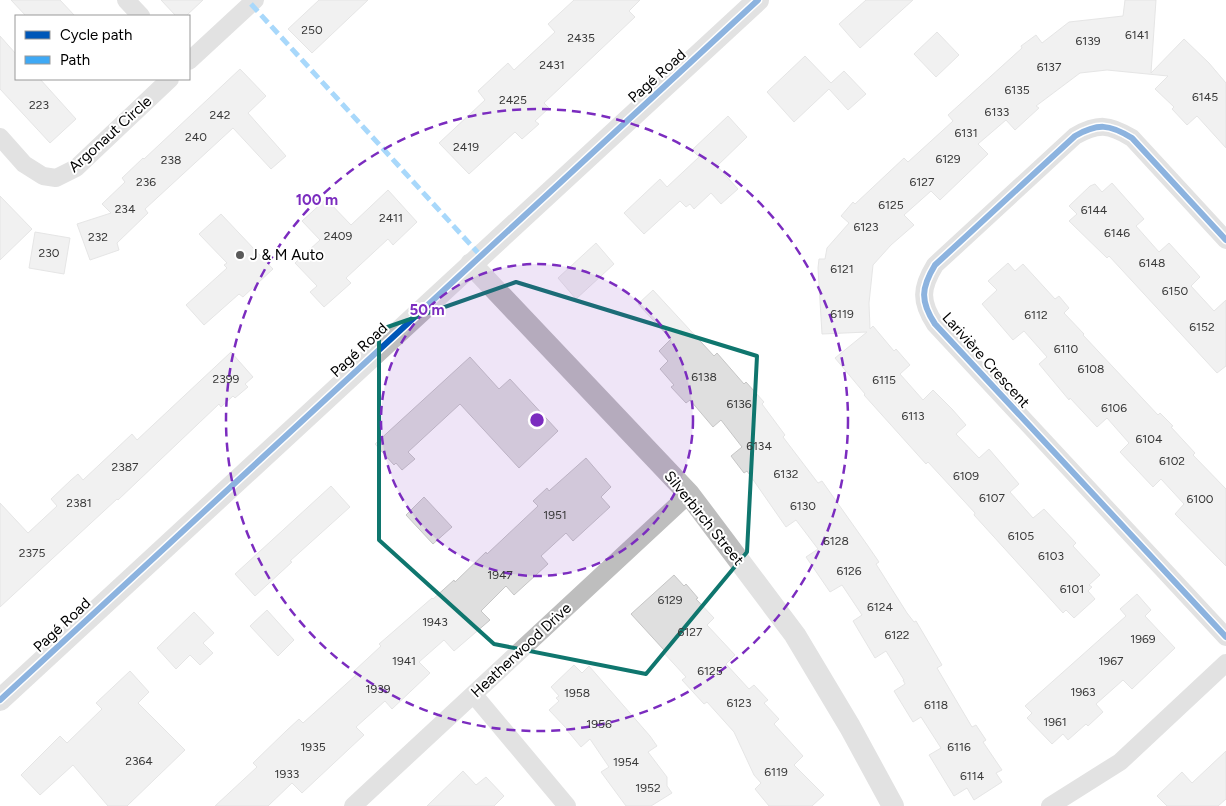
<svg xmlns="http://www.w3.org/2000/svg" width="1226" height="806" font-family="Figtree,sans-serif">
	<rect width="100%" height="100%" fill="#fff"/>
	<path fill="#dfdfdf" stroke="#c6c6c6" d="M11,0H60L75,16H26Z
		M161,0H203L186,16H176Z
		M319,0H368L312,53L288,29Z
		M574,0H640L629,11L635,17L544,103L549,108L535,121L539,124L522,139L515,132L469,174L439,143L485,100L478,91L508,63L514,70L555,32L548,24Z
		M866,0H913L860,48L839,24Z
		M1125,0H1156L1151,73L1184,39L1209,63L1226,83V148L1197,116L1187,125L1172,109L1174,107L1155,89L1168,76L1107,70L1080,73L1036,106L1039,108L1015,130L1006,120L978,144L988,154L940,200L931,191L904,215L914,225L891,245L873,265L869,303L870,329L873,326L894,351L896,349L910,365L900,374L923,400L933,390L952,409L966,425L956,434L979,458L989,449L1019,484L1010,492L1033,518L1044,509L1076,543L1073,546L1100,575L1089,585L1092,587L1088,591L1095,599L1074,618L1066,610L1063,613L974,515L975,513L928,462L926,464L864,395L865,394L835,358L867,332L822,334L818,268L819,259H825L827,248L849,223L841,216L853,202L855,204L904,158L908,162L953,121L948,115L1022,48L1021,46L1036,35L1042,43L1069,22L1123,16Z
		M937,32L959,55L936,77L914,54Z
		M0,36L16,54V79H40L76,119L50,143L0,89Z
		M805,56L831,83L844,71L866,94L848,110L829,89L794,122L767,92Z
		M240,69L266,96L248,113L286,156L271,169L233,128L145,209L148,213L117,243L119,250L90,260L77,224L111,213L102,204L125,182L122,178L143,158L144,159Z
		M728,116L747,137L717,166L738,189L721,204L711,193L694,209L690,204L686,207L680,201L644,234L624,213L660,179L667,187L699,157L692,150Z
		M1112,183L1144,219L1136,226L1159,252L1169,243L1200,277L1191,286L1214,311L1226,300V366L1217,373L1109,256L1107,258L1069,221L1077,214L1069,206L1090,186L1095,184L1102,192Z
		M388,190L417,222L393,245L388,239L346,278L351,283L324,307L310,292L317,286L295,263L320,240L302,221L326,199L351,225Z
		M0,196L32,229L0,260Z
		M221,214L273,269L243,297L239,294L204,325L186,305L227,268L224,265L227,263L199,234Z
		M35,232L70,238L64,274L29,268Z
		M596,243L614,264L576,299L558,278Z
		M1008,263L1015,271L1023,264L1055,299L1059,296L1069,308L1064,313L1084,334L1083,335L1158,415L1160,413L1173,426L1171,427L1195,453L1193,455L1226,489V566L1175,514L1184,504L1161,479L1153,487L1120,452L1129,443L1107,418L1097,427L1070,398L1069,400L1039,364L1047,357L1024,331L1013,340L982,304L997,290L988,281Z
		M653,290L714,356L717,353L744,384L746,382L764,402L762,404L785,435L783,437L818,483L822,481L868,546L879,562L876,564L907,613L914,622L916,621L942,665L937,668L972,727L976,725L986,740L983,742L1002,770L996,773L1002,782L974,800L967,788L954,796L929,755L941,748L921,717L913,722L894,691L905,684L903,680H904L886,651L875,658L853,621L862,615L842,585L830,592L806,557L818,549L796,520L786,527L747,471L744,473L731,456L742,447L721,420L713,427L690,400L686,403L671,387L674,385L660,369L668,361L659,351L671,339L638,304Z
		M231,352L253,377L245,384L248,387L235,398L233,396L221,407L219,404L118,500L117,499L0,607V503L28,533L57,506L51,499L71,480L78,474L83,480L132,434L137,440Z
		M470,357L499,389L510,379L558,431L519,468L460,404L408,452L415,459L402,470L396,463L394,465L375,444Z
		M586,458L611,487L601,497L610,507L573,541L566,533L541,556L548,564L514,595L506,586L481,611L490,620L454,651L444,640L419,662L430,673L392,709L385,701L356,727L364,735L302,793L292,783L268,806H215L257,767L253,763L286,731L299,719L303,723L356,675L353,672L381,646L379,644L432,598L433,599L454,580L455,582L486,552L487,554L538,506L533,501L547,488L549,491Z
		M331,486L350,507L290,561L292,562L255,596L235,574Z
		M424,497L452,527L433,544L406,515Z
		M674,575L684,586L686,584L698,598L696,599L714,618L707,625L735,655L726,664L749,689L754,685L768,700L764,703L779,719L774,724L803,756L794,765L824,795L812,806H769L755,789L761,783L754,775L734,732L707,702L704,704L682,680L686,677L663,652L664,650L631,614Z
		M1137,594L1151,610L1145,616L1175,648L1132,689L1123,680L1096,704L1103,712L1088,726L1086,724L1068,740L1063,734L1052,744L1027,718L1032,713L1025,706L1126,616L1120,609Z
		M267,610L294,640L278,656L250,626Z
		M194,612L214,633L203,643L213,653L200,665L190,655L176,669L157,648Z
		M574,665L582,673L589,666L650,736L657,746L648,752L667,777V786L672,793L651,806H626L601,772L609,767L590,739L581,747L566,729H567L549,710L559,701L556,698L559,696L551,687Z
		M130,671L149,692L138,703L185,750L127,806H108L73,765L40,795L21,775L60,736L67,743L102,709L96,703Z
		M1226,751V799L1218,806H1167L1157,796L1182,772L1192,783Z
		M463,771L476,785L486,777L504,796L494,806H427Z"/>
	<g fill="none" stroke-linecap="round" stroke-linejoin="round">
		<path stroke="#bebebe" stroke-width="18" d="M126,0L141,16
			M189,61L255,0
			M0,137L24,164L43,176L56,178L76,168L170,79
			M1226,240L1132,138C1109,124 1098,123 1075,136L935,265C921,288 920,301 935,324L1226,637
			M474,695L567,806
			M353,806L689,494
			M1050,806L1120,762L1226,663"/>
		<path stroke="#bebebe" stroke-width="22" d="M471,264L689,494L795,635L850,727L893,806
			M0,700L758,0"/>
		<path stroke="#3fa9f5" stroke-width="5" stroke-dasharray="10 5" stroke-linecap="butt" d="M251,4L480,255"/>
		<defs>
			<path id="cycleway" d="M1226,240L1132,138C1109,124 1098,123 1075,136L935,265C921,288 920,301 935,324L1226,637
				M0,700L758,0"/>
		</defs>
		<use href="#cycleway" stroke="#fff" stroke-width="9"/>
		<use href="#cycleway" stroke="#0057b8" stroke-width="6"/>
	</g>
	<path d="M0 0H1226V806H0ZM516,282L757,356L747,552L646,674L494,644L379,540V330Z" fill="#fff" fill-opacity=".55" fill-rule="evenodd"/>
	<path fill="none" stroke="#0f766e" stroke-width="4" stroke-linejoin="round" d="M516,282L757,356L747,552L646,674L494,644L379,540V330Z"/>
	<circle cx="537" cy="420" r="156" fill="#7b2cbf" fill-opacity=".12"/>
	<g fill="none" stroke="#7b2cbf" stroke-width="2.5" stroke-dasharray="9 6">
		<circle cx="537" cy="420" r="156"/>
		<circle cx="537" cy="420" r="311"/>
	</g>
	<circle fill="#595959" stroke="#fff" stroke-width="2" cx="240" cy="255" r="5"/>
	<g text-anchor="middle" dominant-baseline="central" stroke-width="4" stroke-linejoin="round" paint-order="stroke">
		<g font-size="12" fill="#383838">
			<text x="312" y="30">250</text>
			<text x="1137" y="35">6141</text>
			<text x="581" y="38">2435</text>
			<text x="1088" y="41">6139</text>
			<text x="552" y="65">2431</text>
			<text x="1049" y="67">6137</text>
			<text x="1017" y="90">6135</text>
			<text x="1205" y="97">6145</text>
			<text x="513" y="100">2425</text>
			<text x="39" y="105">223</text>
			<text x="997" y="112">6133</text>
			<text x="220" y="115">242</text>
			<text x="966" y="133">6131</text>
			<text x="196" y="137">240</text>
			<text x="466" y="147">2419</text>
			<text x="948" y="159">6129</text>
			<text x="171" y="160">238</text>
			<text x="146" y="182">236</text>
			<text x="922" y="182">6127</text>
			<text x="891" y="205">6125</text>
			<text x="125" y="209">234</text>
			<text x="1094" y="210">6144</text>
			<text x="391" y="218">2411</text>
			<text x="866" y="227">6123</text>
			<text x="1117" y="233">6146</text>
			<text x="338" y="236">2409</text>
			<text x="98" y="237">232</text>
			<text x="49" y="253">230</text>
			<text x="1152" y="263">6148</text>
			<text x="842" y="269">6121</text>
			<text x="1175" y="291">6150</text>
			<text x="842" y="314">6119</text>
			<text x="1036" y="315">6112</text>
			<text x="1202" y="327">6152</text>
			<text x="1066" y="349">6110</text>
			<text x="1091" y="369">6108</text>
			<text x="704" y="377">6138</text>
			<text x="226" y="379">2399</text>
			<text x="884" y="380">6115</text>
			<text x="739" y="404">6136</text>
			<text x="1114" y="408">6106</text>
			<text x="913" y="416">6113</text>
			<text x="1149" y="439">6104</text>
			<text x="759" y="446">6134</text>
			<text x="1172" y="461">6102</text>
			<text x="125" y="467">2387</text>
			<text x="786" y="474">6132</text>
			<text x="966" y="476">6109</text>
			<text x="992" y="498">6107</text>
			<text x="1200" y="499">6100</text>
			<text x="79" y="503">2381</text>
			<text x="803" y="506">6130</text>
			<text x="555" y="515">1951</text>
			<text x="1021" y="536">6105</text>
			<text x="836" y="541">6128</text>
			<text x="32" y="553">2375</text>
			<text x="1051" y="556">6103</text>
			<text x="849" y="571">6126</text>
			<text x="500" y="575">1947</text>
			<text x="1072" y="589">6101</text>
			<text x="670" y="600">6129</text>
			<text x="880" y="607">6124</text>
			<text x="435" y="622">1943</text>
			<text x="690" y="632">6127</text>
			<text x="897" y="635">6122</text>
			<text x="1143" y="639">1969</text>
			<text x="404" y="661">1941</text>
			<text x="1111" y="661">1967</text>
			<text x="710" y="671">6125</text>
			<text x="378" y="689">1939</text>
			<text x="1083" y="692">1963</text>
			<text x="577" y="693">1958</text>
			<text x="739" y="703">6123</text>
			<text x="936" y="705">6118</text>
			<text x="1055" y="722">1961</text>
			<text x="599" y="724">1956</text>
			<text x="313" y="747">1935</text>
			<text x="959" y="747">6116</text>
			<text x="139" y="761">2364</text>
			<text x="626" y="762">1954</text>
			<text x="776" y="772">6119</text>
			<text x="287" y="774">1933</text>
			<text x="972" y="776">6114</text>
			<text x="648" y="788">1952</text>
		</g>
		<g font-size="15" fill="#000" stroke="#fff">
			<text transform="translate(657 76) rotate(-42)">Pagé Road</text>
			<text transform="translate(110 134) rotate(-42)">Argonaut Circle</text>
			<text transform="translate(359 350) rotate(-43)">Pagé Road</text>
			<text transform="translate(986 360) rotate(48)">Larivière Crescent</text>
			<text transform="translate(704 518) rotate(51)">Silverbirch Street</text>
			<text transform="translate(62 625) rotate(-43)">Pagé Road</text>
			<text transform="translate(521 650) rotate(-43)">Heatherwood Drive</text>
		</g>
		<g font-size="15" fill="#000" stroke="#fff" text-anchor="start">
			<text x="250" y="255">J &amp; M Auto</text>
		</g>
	</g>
	<circle cx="537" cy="420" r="8" fill="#7b2cbf" stroke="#fff" stroke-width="2.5"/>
	<g font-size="15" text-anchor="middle" font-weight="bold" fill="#7b2cbf" stroke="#fff" stroke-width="4" stroke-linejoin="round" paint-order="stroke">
		<text x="317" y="205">100 m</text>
		<text x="427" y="315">50 m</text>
	</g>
	<rect x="15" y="15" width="175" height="65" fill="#ffffff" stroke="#999999"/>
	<rect x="25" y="31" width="25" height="8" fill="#0057b8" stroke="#999999"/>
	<text x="60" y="40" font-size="15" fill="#000000">Cycle path</text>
	<rect x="25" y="56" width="25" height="8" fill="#3fa9f5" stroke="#999999"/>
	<text x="60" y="65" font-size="15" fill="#000000">Path</text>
</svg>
